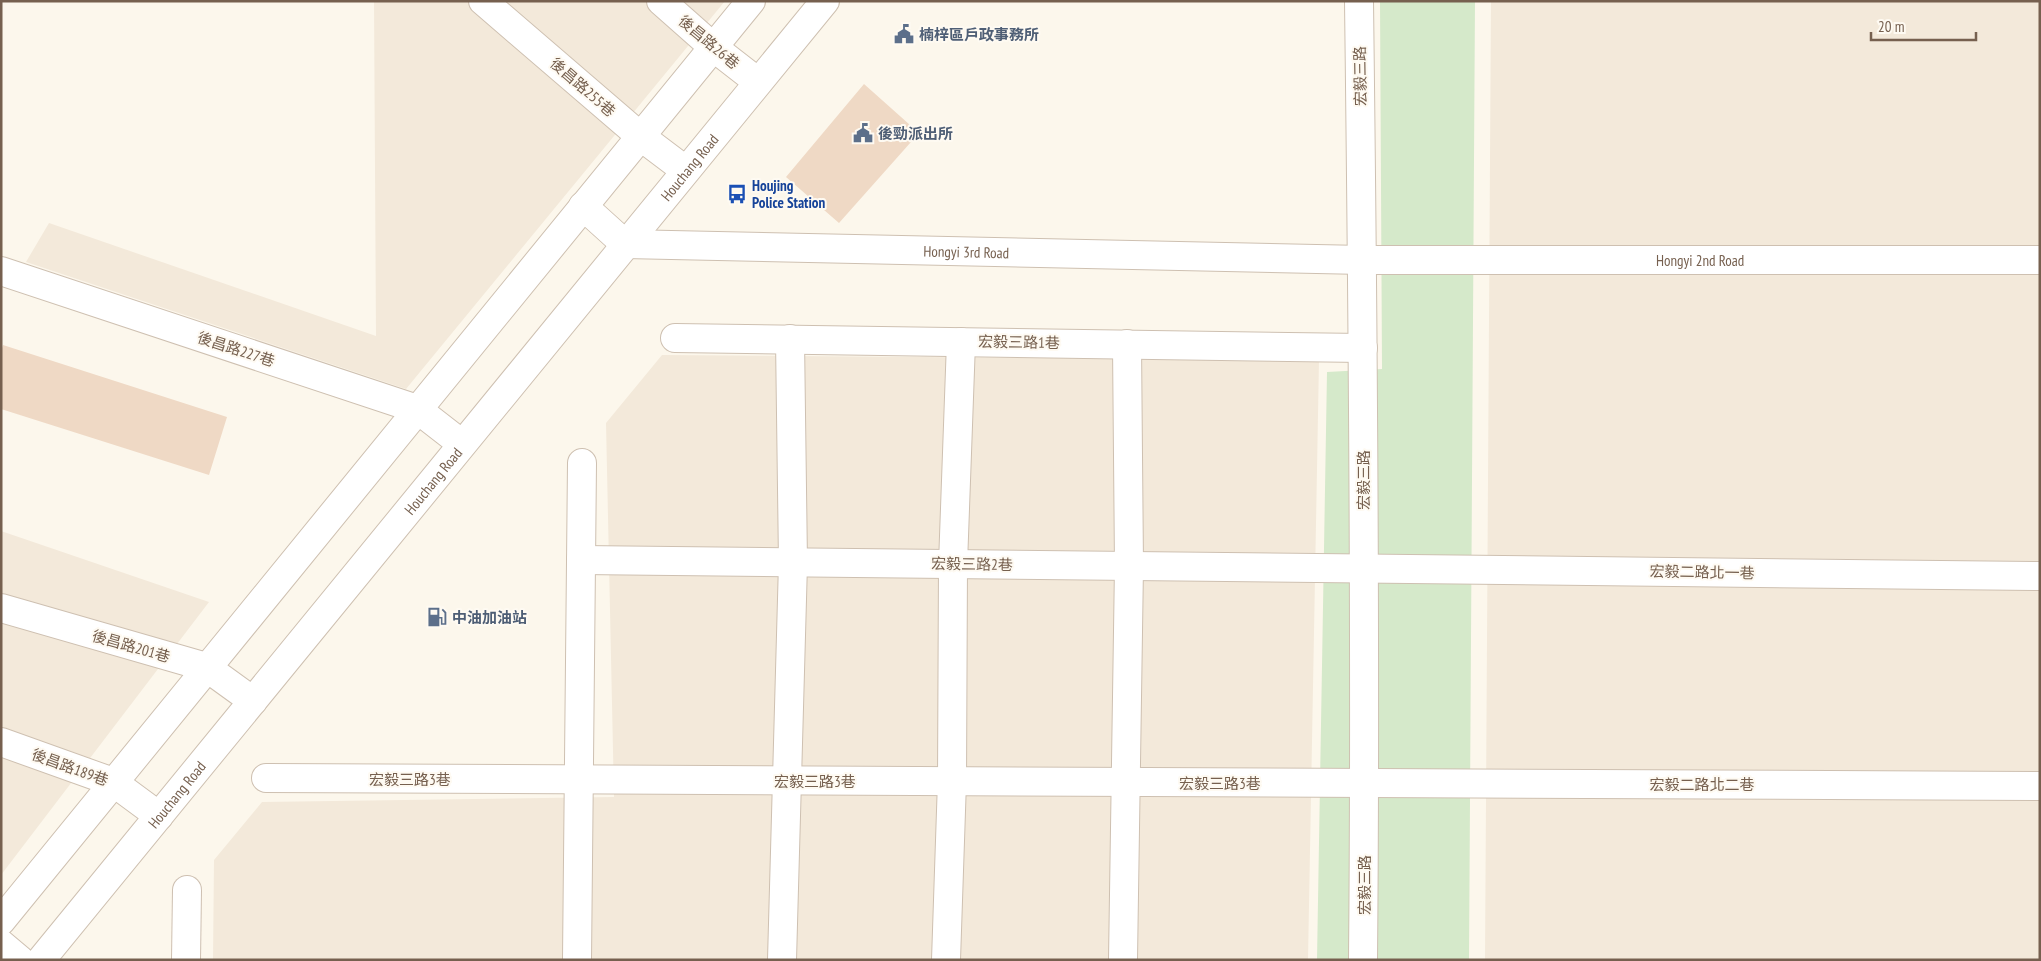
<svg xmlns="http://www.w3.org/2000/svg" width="2041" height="961" font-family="'PT Sans Narrow','Noto Sans TC',sans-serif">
	<rect width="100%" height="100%" fill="#fcf7ec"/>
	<path fill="#f3e9da" d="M374,1H725L406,389L26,262L49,223L376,336Z
		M1491,1H2040V960H1485Z
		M662,355L1319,360L1308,960H213L214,860L262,802L614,797L606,423Z
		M1,531L209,602L1,875Z"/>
	<path fill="#d5e9ca" d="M1380,1H1475L1469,960H1317L1327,372L1382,369Z"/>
	<path fill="#efd9c5" d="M864,84L919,133L839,223L786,177Z
		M3,345L227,417L209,475L1,409V351Z"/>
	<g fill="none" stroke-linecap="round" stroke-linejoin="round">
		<defs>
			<g id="minor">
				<path d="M483,1L640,136L685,170"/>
				<path d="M661,1L713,47L758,82"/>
				<path d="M1359,1C1363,321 1366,640 1363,960"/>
				<path id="s1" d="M583,206L625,244L1363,260H2040"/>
				<path d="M1,271L417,409L462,444"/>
				<path d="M675,338L1363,348"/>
				<path d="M581,560L2040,576"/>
				<path d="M1,608L206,667L253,701"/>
				<path d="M1,742L113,782L159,816"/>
				<path d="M266,778L2040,786"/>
				<path d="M1,944L20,960"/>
				<path d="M186,960L187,890"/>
				<path d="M577,960L582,463"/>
				<path d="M782,960L793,563L790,339"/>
				<path d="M946,960L952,781L953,564L961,342"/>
				<path d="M1123,960L1129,566L1127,344"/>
			</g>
			<g id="tertiary">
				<path d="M1,921L751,1"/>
				<path id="s2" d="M41,960L825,1"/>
			</g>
		</defs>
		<use href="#minor" stroke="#cec0b1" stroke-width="30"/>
		<use href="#tertiary" stroke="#cec0b1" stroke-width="30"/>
		<use href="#minor" stroke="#fff" stroke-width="28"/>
		<use href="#tertiary" stroke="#fff" stroke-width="28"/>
	</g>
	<defs>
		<symbol id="civic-bare" viewBox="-9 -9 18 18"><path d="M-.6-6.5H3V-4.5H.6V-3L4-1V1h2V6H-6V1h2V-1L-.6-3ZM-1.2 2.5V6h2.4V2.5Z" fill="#5c6f8a" stroke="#fefaf2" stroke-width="2.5" paint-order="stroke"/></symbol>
		<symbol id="bus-bare" viewBox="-9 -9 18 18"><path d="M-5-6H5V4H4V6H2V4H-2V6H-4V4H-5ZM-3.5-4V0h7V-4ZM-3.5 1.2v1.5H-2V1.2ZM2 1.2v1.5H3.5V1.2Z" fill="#1a4fb4" stroke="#fefaf2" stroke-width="2.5" paint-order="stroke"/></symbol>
		<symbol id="fuel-bare" viewBox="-9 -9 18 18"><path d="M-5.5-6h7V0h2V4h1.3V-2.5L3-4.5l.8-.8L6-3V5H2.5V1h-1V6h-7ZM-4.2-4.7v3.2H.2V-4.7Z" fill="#5c6f8a" stroke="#fefaf2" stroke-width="2.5" paint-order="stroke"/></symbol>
	</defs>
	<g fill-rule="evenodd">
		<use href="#civic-bare" x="890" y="20" width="28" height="28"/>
		<use href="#civic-bare" x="849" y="119" width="28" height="28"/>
		<use href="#bus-bare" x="723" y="180" width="28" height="28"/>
		<use href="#fuel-bare" x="423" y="603" width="28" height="28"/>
	</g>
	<g text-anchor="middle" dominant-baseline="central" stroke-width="4" stroke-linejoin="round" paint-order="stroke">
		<g font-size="15" font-weight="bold" fill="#4e5e75" stroke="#fefaf2" text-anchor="start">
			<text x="919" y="34">楠梓區戶政事務所</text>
			<text x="878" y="133">後勁派出所</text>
			<text x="452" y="617">中油加油站</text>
		</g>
		<g font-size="15" fill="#76604f" stroke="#fefaf2">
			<text transform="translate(709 42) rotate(40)">後昌路26巷</text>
			<text transform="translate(1360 76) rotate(-91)">宏毅三路</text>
			<text transform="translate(583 87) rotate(41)">後昌路255巷</text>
			<text stroke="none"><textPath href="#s2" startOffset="1024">Houchang Road</textPath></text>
			<text stroke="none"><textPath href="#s1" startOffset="398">Hongyi 3rd Road</textPath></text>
			<text stroke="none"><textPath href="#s1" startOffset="1132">Hongyi 2nd Road</textPath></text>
			<text transform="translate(1019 342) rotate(1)">宏毅三路1巷</text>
			<text transform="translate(236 349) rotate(18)">後昌路227巷</text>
			<text stroke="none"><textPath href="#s2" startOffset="619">Houchang Road</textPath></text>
			<text transform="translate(1363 480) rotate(-90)">宏毅三路</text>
			<text transform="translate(972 564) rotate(1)">宏毅三路2巷</text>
			<text transform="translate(1702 572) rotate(1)">宏毅二路北一巷</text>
			<text transform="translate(131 646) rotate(16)">後昌路201巷</text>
			<text transform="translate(70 767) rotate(20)">後昌路189巷</text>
			<text x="410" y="779">宏毅三路3巷</text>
			<text x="815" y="781">宏毅三路3巷</text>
			<text x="1220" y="783">宏毅三路3巷</text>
			<text x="1702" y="784">宏毅二路北二巷</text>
			<text stroke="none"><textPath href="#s2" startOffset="214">Houchang Road</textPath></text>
			<text transform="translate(1364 885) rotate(-90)">宏毅三路</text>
		</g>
		<g font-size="15" font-weight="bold" fill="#164399" stroke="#fefaf2" text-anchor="start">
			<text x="752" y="185">Houjing<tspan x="752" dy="17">Police Station</tspan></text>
		</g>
	</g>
	<rect width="2041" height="961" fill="none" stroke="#76604f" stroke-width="5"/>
	<path d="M1871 32v8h105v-8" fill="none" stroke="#76604f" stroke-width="2.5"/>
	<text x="1878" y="32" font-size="15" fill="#76604f" stroke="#fefaf2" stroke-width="4" paint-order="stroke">20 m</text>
</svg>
